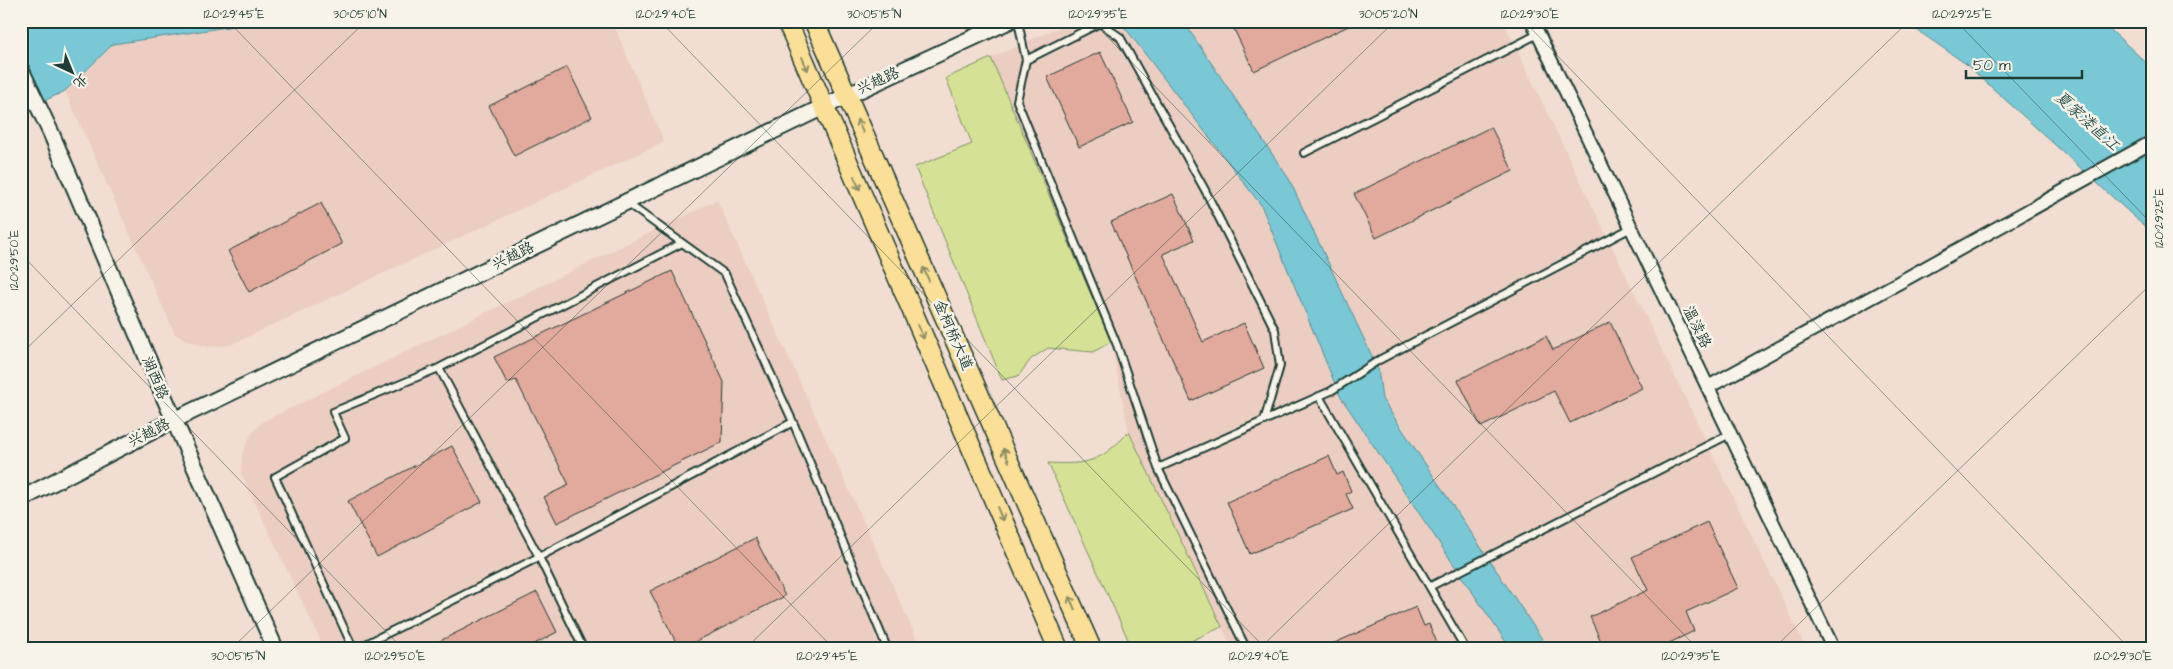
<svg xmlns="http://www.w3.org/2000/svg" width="2173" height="669" font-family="'Architects Daughter','LXGW WenKai TC',sans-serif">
	<rect width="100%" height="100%" fill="#f1ddd2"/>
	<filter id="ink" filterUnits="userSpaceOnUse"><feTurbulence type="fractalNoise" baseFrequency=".02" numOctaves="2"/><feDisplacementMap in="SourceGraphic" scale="10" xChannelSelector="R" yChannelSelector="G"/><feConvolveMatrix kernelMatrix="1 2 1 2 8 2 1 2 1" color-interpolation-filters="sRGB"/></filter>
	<g filter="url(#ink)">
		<path fill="#eccdc2" d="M268,21H612L664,142L230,345L209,347L190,342L175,334L65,91L113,44Z
			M1073,21H1503L1806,648H1232L1129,432L1111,342L991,58Z
			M717,200L921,648H324L241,473L242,455L250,436L262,422Z"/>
		<path fill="#d5e295" stroke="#7a9064" d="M991,58L1111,342L1093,352L1048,348L1031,359L1018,376L1002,380L915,167L972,144L946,78Z
			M1129,432L1222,627L1175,648H1132L1048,463C1089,465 1100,462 1129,432Z"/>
		<path fill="#79c8d5" stroke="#559095" d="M21,21H268L113,44L65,91L21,112Z
			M1117,21H1183L1289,179L1378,369L1382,399L1548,648H1510L1340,396L1261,205L1126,29Z
			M1904,21H2101L2152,68V233L1966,64Z"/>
		<path fill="#e2a99d" stroke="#1f3d34" d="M1239,21H1359L1254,71L1232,25Z
			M1100,52L1133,122L1079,147L1047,77Z
			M567,67L592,117L514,156L489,106Z
			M1491,127L1513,171L1376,238L1354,194Z
			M1173,194L1194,240L1163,254L1203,342L1244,323L1264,368L1191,401L1111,222Z
			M321,203L342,244L249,292L228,251Z
			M672,271L724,382L722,442L557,523L544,497L569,485L516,380L507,383L494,357Z
			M1610,322L1642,388L1570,423L1554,391L1481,427L1458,380L1546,336L1553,350Z
			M452,446L482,502L377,557L348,501Z
			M1329,456L1337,475L1343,472L1351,491L1346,494L1353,509L1250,554L1227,502Z
			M1707,522L1738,588L1686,612L1694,631L1659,648H1604L1590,617L1648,590L1632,557Z
			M755,538L785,596L683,648H679L650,591Z
			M537,592L557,632L527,648H426Z
			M1416,607L1424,626L1429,624L1437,643L1427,648H1323Z"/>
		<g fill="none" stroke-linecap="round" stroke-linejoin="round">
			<defs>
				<path id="service" d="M1018,21L1026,60L1017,101L1117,345L1158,468L1246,648
					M1026,60L1100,23L1120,37L1205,190L1275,330L1280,366L1264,421
					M1304,153L1538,34
					M627,203L725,274L793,422L887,648
					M439,368L539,557L583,648
					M1319,396L1465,648
					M1158,468L1331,391L1379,360L1631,228
					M1431,586L1730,434
					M353,648L275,477L345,438L333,412L439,368L682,243
					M358,648L539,557L793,422"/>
				<path id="minor" d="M1532,21L1833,648
					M1708,387L1909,277L2152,142"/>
				<path id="tertiary" d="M21,70L51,133L174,420L275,648
					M21,499L174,420L823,107L1009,21"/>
				<path id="primary" d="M787,21L1058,648
					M814,21L1091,648"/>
			</defs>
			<use href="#service" stroke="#1f3d34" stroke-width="10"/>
			<use href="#minor" stroke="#1f3d34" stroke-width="16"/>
			<use href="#tertiary" stroke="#1f3d34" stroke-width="19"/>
			<use href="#primary" stroke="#1f3d34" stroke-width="22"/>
			<use href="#service" stroke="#f7f3e8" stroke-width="6"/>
			<use href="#minor" stroke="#f7f3e8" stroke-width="12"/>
			<use href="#tertiary" stroke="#f7f3e8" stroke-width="15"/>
			<use href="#primary" stroke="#fbdf96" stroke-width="19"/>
		</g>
		<defs><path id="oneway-shaft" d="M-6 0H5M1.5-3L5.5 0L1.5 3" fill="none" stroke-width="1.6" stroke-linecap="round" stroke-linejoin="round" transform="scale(1.25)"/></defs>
		<g stroke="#8d8e65">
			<use href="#oneway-shaft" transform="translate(805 64) rotate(67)"/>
			<use href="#oneway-shaft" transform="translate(860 126) rotate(-114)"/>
			<use href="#oneway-shaft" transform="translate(857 183) rotate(67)"/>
			<use href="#oneway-shaft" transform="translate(926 274) rotate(-114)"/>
			<use href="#oneway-shaft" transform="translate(921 332) rotate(67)"/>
			<use href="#oneway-shaft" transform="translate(1006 455) rotate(-114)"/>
			<use href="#oneway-shaft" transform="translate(1000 514) rotate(67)"/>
			<use href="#oneway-shaft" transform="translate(1072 603) rotate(-114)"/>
		</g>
	</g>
	<path fill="none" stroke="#1f3d34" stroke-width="1" stroke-opacity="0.45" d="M228,21L833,648M660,21L1265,648M1092,21L1697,648M1524,21L2129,648M1956,21L2152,224M21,254L402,648M21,354L366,21M232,648L880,21M746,648L1395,21M1260,648L1909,21M1774,648L2152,283"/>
	<g text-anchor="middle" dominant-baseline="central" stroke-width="5" stroke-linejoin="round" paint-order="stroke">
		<g font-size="15" fill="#1f3d34" stroke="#f7f3e8">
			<text transform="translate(878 81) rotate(-25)">兴越路</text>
			<text transform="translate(513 256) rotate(-26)">兴越路</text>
			<text transform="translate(1697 327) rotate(64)">温渎路</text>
			<text transform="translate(953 335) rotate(66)">金柯桥大道</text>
			<text transform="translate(155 378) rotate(67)">湖西路</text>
			<text transform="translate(149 433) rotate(-27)">兴越路</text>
		</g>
		<g font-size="16" font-style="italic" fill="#315954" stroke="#f7f3e8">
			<text transform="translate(2087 121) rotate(42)">夏家溇直江</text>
		</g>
	</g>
	<rect width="2173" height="669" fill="none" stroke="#f7f3e8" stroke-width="55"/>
	<g transform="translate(72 72) rotate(136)" stroke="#f7f3e8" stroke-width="4" paint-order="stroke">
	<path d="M0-4L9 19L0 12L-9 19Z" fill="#1f3d34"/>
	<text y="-8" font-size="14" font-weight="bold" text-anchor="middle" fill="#1f3d34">北</text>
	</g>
	<path d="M1966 70v8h116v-8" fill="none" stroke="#1f3d34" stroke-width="2.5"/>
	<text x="1973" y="70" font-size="15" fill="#1f3d34" stroke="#f7f3e8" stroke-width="4" paint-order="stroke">50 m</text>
	<rect x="28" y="28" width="2118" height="614" fill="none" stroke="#1f3d34" stroke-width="2"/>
	<g font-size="12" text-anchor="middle" fill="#1f3d34">
		<text x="234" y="18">120°29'45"E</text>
		<text x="360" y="18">30°05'10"N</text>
		<text x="666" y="18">120°29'40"E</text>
		<text x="874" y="18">30°05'15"N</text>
		<text x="1098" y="18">120°29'35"E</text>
		<text x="1388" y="18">30°05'20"N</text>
		<text x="1530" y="18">120°29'30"E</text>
		<text x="1962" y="18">120°29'25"E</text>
		<text transform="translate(2159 218) rotate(-90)" y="4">120°29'25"E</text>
		<text transform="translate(14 260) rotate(-90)" y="4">120°29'50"E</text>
		<text x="238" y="660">30°05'15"N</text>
		<text x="395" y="660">120°29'50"E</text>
		<text x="827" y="660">120°29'45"E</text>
		<text x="1259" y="660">120°29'40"E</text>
		<text x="1691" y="660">120°29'35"E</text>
		<text x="2123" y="660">120°29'30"E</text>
	</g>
</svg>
